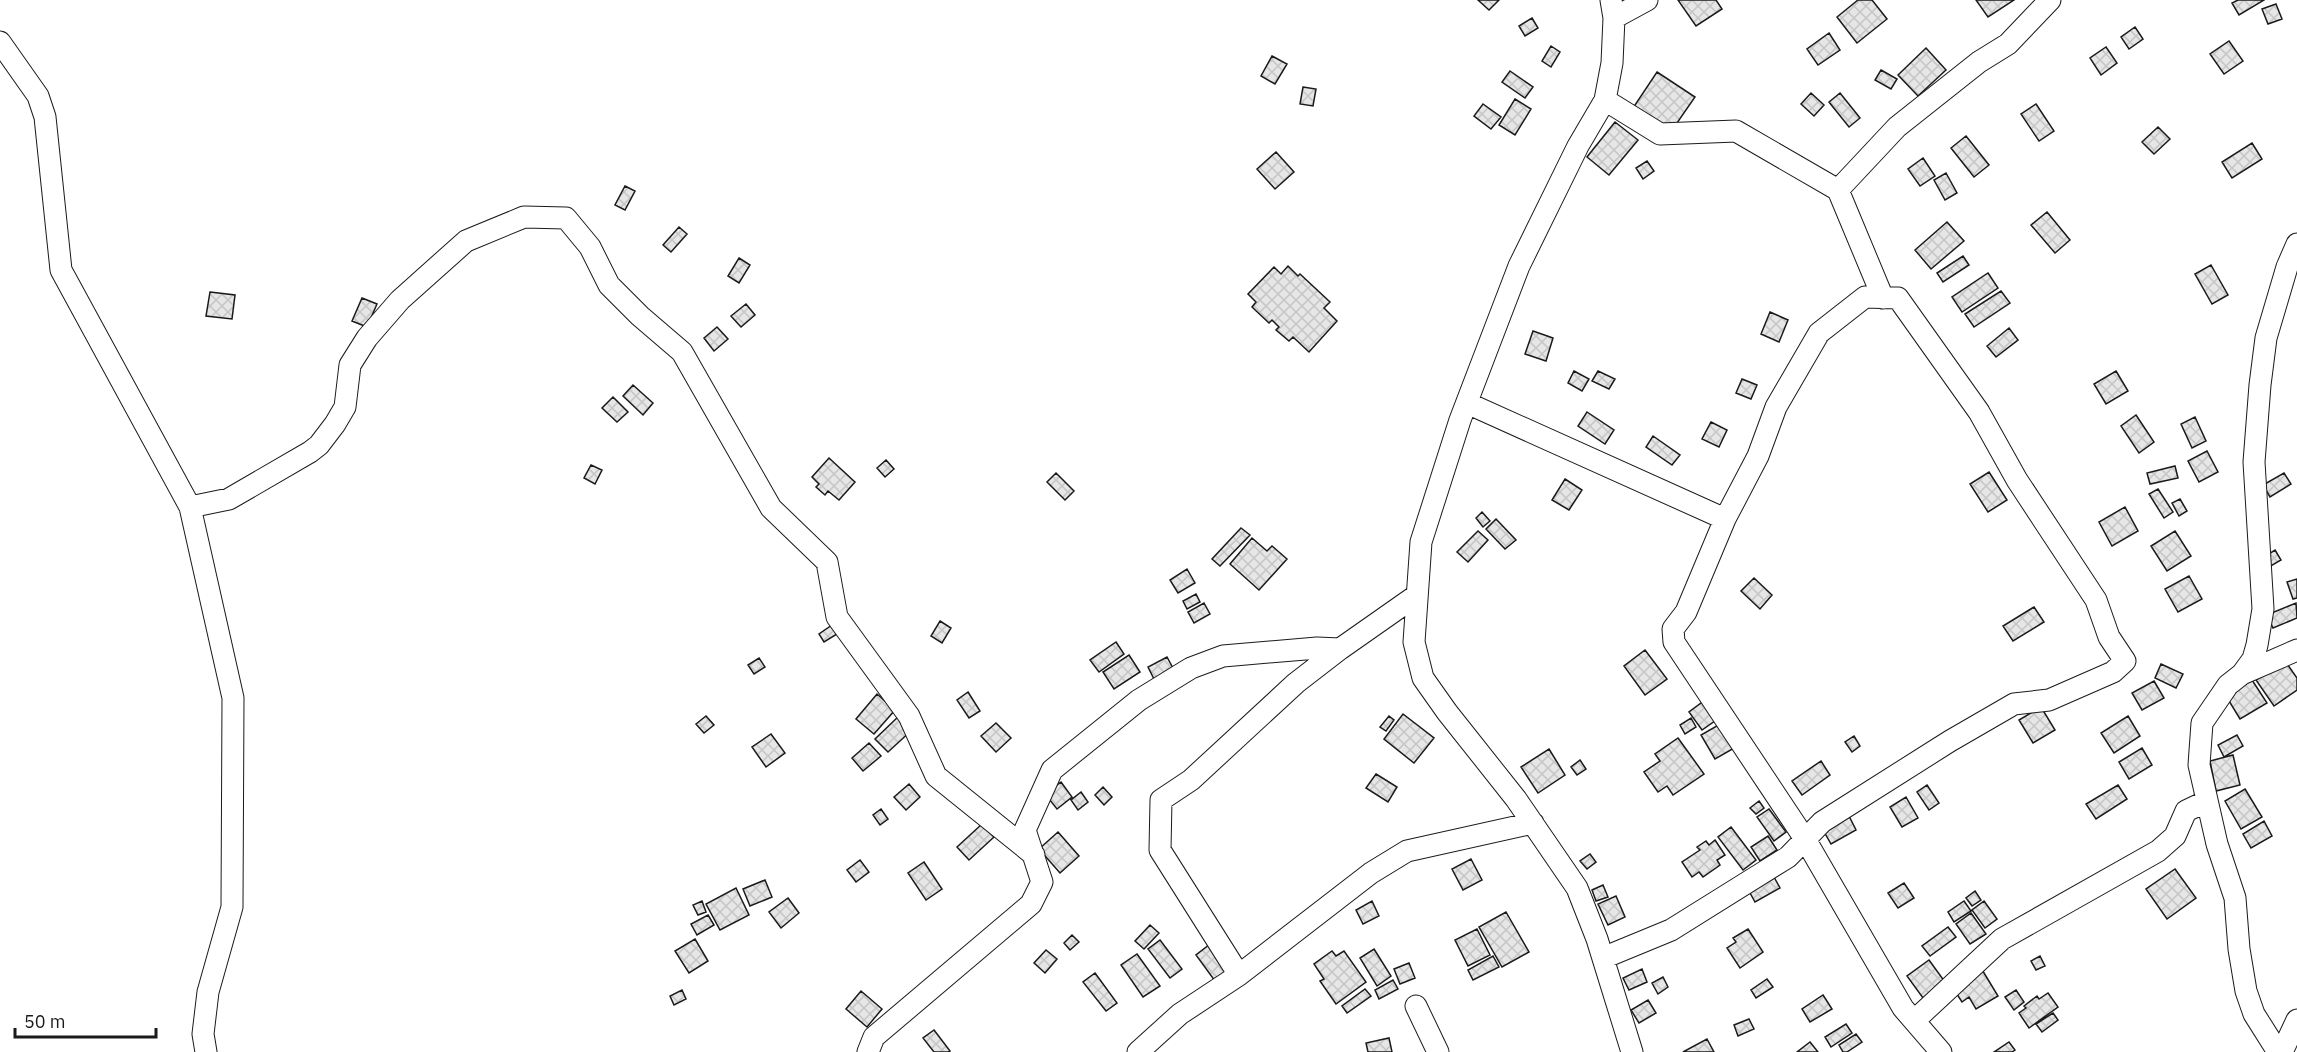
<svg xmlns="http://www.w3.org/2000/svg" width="2297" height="1052" font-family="'IBM Plex Sans',sans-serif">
	<defs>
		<pattern id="building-cross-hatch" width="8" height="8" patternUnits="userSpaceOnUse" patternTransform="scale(1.5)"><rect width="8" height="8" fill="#e6e6e6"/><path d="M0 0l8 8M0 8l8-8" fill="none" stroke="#c5c5c5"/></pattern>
	</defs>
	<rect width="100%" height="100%" fill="#fff"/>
	<path fill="url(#building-cross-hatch)" stroke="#1a1a1a" stroke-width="1.5" d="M1478,0H1499L1489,10Z
		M1678,0H1716L1722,9L1696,26Z
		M1858,0H1872L1887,19L1857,43L1837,17Z
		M1976,0H2014L1988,17Z
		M2238,0H2264L2239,15L2232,3Z
		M2276,4L2282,19L2268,24L2262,9Z
		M1532,18L1538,28L1525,36L1519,26Z
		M2135,27L2143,39L2129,49L2121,37Z
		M1829,33L1840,50L1818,65L1807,49Z
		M2229,41L2243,61L2224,74L2210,54Z
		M1551,46L1560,52L1551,67L1542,61Z
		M2106,47L2117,63L2101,75L2090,58Z
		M1926,48L1946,70L1918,96L1898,75Z
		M1272,56L1287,64L1275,84L1261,76Z
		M1881,70L1897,79L1891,89L1875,80Z
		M1510,71L1533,87L1525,98L1502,82Z
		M1657,72L1695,97L1668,136L1631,111Z
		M1303,87L1316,89L1313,106L1300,104Z
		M1811,93L1824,105L1814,116L1801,104Z
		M1840,93L1860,118L1849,127L1829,102Z
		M1515,99L1531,109L1515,135L1499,125Z
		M1483,104L1501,117L1491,129L1474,116Z
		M2036,104L2054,131L2039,141L2021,114Z
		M1615,122L1638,140L1609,175L1587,157Z
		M2158,127L2170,139L2154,154L2142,142Z
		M1966,136L1989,165L1974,177L1951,148Z
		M2252,143L2262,159L2232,178L2222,162Z
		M1276,152L1294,172L1275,189L1257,169Z
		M1923,158L1935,176L1920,186L1908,169Z
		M1647,161L1654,171L1643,179L1636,168Z
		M1946,173L1957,193L1945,200L1934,180Z
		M625,186L635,191L625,210L615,205Z
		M2047,212L2070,240L2055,253L2031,225Z
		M1947,222L1964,241L1931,269L1915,250Z
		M679,227L687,234L671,252L663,245Z
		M1963,256L1969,265L1943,282L1937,273Z
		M739,258L750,265L739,283L728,276Z
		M2211,265L2228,295L2212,304L2195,274Z
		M1288,266L1298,276L1300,274L1330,302L1324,308L1337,321L1309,352L1293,337L1289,341L1276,330L1279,327L1272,320L1269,323L1252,307L1256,302L1248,294L1274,267L1281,274Z
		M1988,273L1998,288L1962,312L1952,297Z
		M2001,291L2010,303L1974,327L1965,314Z
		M210,292L235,295L232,319L206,316Z
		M362,298L377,304L367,327L352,321Z
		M746,304L755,315L741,327L731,316Z
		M1770,312L1788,320L1779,342L1761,334Z
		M717,327L728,339L714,351L704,338Z
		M2009,328L2018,340L1996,357L1987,346Z
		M1533,331L1553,338L1546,361L1525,354Z
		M1574,371L1589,379L1582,391L1568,383Z
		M1598,371L1615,379L1609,389L1592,381Z
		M2116,371L2128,391L2106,404L2094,384Z
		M1742,379L1757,385L1751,399L1736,393Z
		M633,385L653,403L643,415L623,396Z
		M613,397L628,412L617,422L602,408Z
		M1587,412L1614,430L1605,444L1578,426Z
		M2136,415L2154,442L2139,453L2121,426Z
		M2195,417L2206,441L2192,448L2181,424Z
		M1711,422L1727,430L1719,447L1702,439Z
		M1653,436L1680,455L1672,465L1646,447Z
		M2207,451L2218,472L2199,482L2188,461Z
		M829,458L855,482L839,500L828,491L825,495L816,487L819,484L812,477Z
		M886,460L894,469L885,477L877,468Z
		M591,465L602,470L595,484L584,478Z
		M2175,466L2178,478L2150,484L2147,473Z
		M1989,472L2007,500L1988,512L1970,484Z
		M1056,473L1074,491L1065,500L1047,482Z
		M2284,473L2291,484L2270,497L2263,485Z
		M1565,479L1582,490L1569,510L1552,500Z
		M2158,489L2173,512L2164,518L2149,494Z
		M2180,499L2187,511L2179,516L2172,503Z
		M2125,507L2138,531L2112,546L2099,522Z
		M1482,512L1490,521L1483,527L1476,518Z
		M1496,519L1516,540L1505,549L1486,529Z
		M1241,528L1250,535L1220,566L1212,559Z
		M1478,531L1488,540L1468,562L1457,552Z
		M2175,531L2191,556L2167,571L2151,546Z
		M1252,538L1267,551L1272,546L1287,559L1259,590L1230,564Z
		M2275,550L2281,560L2269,567L2264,557Z
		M1187,569L1195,583L1178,593L1170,580Z
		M2189,576L2202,599L2178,612L2165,589Z
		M1754,578L1772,595L1760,609L1741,591Z
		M2297,579V598L2293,599L2287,582Z
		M1196,594L1200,602L1187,609L1183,601Z
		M1204,603L1210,614L1194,623L1188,612Z
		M2296,603L2297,618L2273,628L2267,615Z
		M2034,607L2044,622L2013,641L2003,626Z
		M940,621L951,628L942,643L931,636Z
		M832,625L837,634L824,642L819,634Z
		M1116,642L1124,654L1099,672L1090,660Z
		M1645,650L1667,679L1645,695L1624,666Z
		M1129,655L1140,672L1114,689L1103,672Z
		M1167,657L1174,670L1155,681L1148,667Z
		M759,658L765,667L754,674L748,665Z
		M2285,661L2297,678V690L2274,706L2256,680Z
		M2161,664L2183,674L2176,688L2155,678Z
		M2252,680L2267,703L2240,719L2226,696Z
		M2154,681L2164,698L2142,710L2132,693Z
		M968,692L980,711L969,718L957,700Z
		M877,694L895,710L874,734L856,719Z
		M1705,700L1719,718L1702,730L1689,712Z
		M2041,707L2055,730L2033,743L2019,720Z
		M1403,714L1434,738L1414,763L1384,739Z
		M900,715L913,729L888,752L875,739Z
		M706,716L714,725L704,733L696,724Z
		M1389,716L1394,720L1386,731L1380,727Z
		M2128,716L2140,736L2114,753L2101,733Z
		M1691,718L1696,727L1685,734L1680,725Z
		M996,723L1011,738L996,752L981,736Z
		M1722,723L1736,747L1715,759L1701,735Z
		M771,734L785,753L766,767L752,747Z
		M2237,735L2243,746L2224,757L2218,745Z
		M1854,736L1860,746L1852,752L1845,742Z
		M1678,738L1704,774L1673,795L1667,786L1658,792L1644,772L1660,761L1655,754Z
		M869,743L881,756L863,771L852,758Z
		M2142,748L2152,765L2129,779L2119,762Z
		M1549,749L1565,775L1538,793L1521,767Z
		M2233,755L2240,785L2216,791L2210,761Z
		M1580,760L1586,769L1577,775L1571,767Z
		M1821,761L1830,775L1802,795L1792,781Z
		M1376,774L1397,787L1388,802L1366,788Z
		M1061,782L1072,797L1057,809L1045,794Z
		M909,784L920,797L906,810L894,797Z
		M1927,785L1939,803L1929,810L1917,792Z
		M2118,785L2127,799L2096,819L2086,804Z
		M1103,787L1112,797L1104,805L1095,795Z
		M2245,789L2262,817L2241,829L2225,801Z
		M1081,792L1088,802L1078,810L1071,800Z
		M1906,797L1918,818L1902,827L1890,807Z
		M1759,801L1764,808L1756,814L1750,808Z
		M881,809L888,819L880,825L873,815Z
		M1769,809L1786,832L1774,841L1757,817Z
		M1848,814L1856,830L1831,844L1822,828Z
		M2264,821L2272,836L2251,848L2243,834Z
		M982,824L994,837L969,860L957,847Z
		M1731,827L1756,860L1743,870L1718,837Z
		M1058,832L1079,856L1060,873L1039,849Z
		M1768,836L1777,850L1760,861L1751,847Z
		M1715,840L1725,855L1717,860L1720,865L1703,877L1699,872L1692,877L1682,862L1700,850L1697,847L1706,841L1709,845Z
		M1590,854L1596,862L1587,869L1580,861Z
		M1471,859L1482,880L1463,890L1452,869Z
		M860,860L869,872L856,882L847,870Z
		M924,862L942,889L926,900L908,873Z
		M2175,869L2196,898L2167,919L2146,889Z
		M1774,877L1780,888L1755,902L1749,891Z
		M765,880L772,897L750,906L743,889Z
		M1904,883L1914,898L1898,908L1888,893Z
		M1603,885L1608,897L1596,901L1592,890Z
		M736,888L749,915L720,930L706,904Z
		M1975,891L1981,900L1972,906L1966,898Z
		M1616,896L1625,917L1608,925L1598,904Z
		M788,898L799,913L781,928L769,912Z
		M702,901L706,912L698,915L693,905Z
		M1372,901L1379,916L1363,924L1356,910Z
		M1964,901L1971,911L1954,922L1948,912Z
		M1984,901L1997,919L1985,928L1972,910Z
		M1506,912L1529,952L1502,967L1479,927Z
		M1971,913L1986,934L1970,944L1956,924Z
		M708,915L714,925L697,935L691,924Z
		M1150,925L1159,933L1144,949L1135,941Z
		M1948,927L1956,937L1930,956L1922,946Z
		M1477,929L1490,955L1468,966L1455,940Z
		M1748,929L1763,952L1740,968L1727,948L1736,942L1733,938Z
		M1072,935L1079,942L1070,950L1064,943Z
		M695,939L708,961L689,973L675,951Z
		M1160,940L1182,969L1170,978L1148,949Z
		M1214,941L1233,968L1215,981L1196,955Z
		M1374,949L1391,976L1377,986L1360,958Z
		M1046,950L1057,959L1045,973L1034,963Z
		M1332,951L1336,956L1344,951L1366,982L1336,1004L1320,981L1324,979L1314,964Z
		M1137,954L1160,986L1143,997L1121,965Z
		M1493,956L1499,967L1473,980L1468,970Z
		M2040,956L2045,966L2036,970L2031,961Z
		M1929,960L1945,982L1923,998L1907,976Z
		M1409,963L1415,978L1400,984L1394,969Z
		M1978,963L1998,996L1976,1009L1969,997L1962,1002L1953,988Z
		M1642,969L1647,982L1629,990L1623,978Z
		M1095,973L1117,1003L1106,1011L1083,982Z
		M1663,977L1668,987L1658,994L1652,983Z
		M1767,979L1773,987L1756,998L1751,990Z
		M1393,980L1398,989L1379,999L1375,990Z
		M1365,989L1371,996L1347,1013L1342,1006Z
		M682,990L686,999L674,1005L670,996Z
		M2016,990L2024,1002L2014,1010L2005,997Z
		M861,991L882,1009L867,1027L846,1009Z
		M2048,993L2058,1007L2029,1028L2019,1013L2026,1008L2024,1006L2037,996L2039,999Z
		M1823,995L1832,1009L1810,1022L1802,1009Z
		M1648,1000L1656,1013L1639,1023L1631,1010Z
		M2053,1013L2058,1020L2042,1032L2036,1024Z
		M1749,1019L1754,1029L1738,1036L1734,1025Z
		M1846,1024L1852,1033L1831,1047L1825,1037Z
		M934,1030L950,1051L948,1052H934L923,1038Z
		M1856,1034L1862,1042L1847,1052H1843L1839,1045Z
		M1389,1038L1392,1052H1368L1366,1043Z
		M1707,1039L1714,1052H1683Z
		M1810,1042L1818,1052H1797Z
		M2009,1042L2015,1050L2012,1052H1994Z"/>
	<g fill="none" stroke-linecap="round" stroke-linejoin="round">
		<defs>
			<path id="minor" d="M1611,0L1614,18L1612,63L1605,100L1578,146L1519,266L1460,420L1421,542L1414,642L1423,678L1447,712L1516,799L1577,888L1597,939L1632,1052
				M1614,18L1647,0
				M0,42L38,96L45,117L61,270L190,507L233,698L232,907L208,992L203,1034L206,1052
				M1605,100L1660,134L1736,131L1838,190L1883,298
				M1838,190L1897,127L1979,62L2008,44L2050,0
				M1467,403L1725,519
				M190,507L229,499L310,452L319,445L335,424L345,407L350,365L367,338L400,300L466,241L524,217L566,218L590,247L609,285L640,316L682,352L771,508L827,562L837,617L909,716L936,776L1034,855
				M2242,674L2297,650
				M1603,958L1671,930L1788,857L1822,822L1950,741L2014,704L2049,700L2113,672L2125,661L2109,637L2096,600L2017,480L1979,412L1898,298L1865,297L1819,333L1776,407L1758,456L1725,519L1686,612L1673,629L1674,642L1805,839L1903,1008L1941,1052
				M1239,975L1160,850L1161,800L1191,780L1296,683L1340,649
				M1416,1006L1438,1052
				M1915,1020L2002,939L2158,851L2175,836L2186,811L2207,801
				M868,1052L874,1037L1031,904L1042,882L1025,830L1052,770L1139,700L1191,668L1223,656L1317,648L1340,649L1417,595
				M1138,1052L1180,1014L1239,975L1371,873L1407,851L1533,823
				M2278,1052L2254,1014L2246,991L2239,949L2235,898L2217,844L2199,765L2202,723L2228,685L2242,674L2253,659L2257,645L2263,609L2254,462L2260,385L2266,338L2287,267L2297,244
				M2282,1052L2297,1020"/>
		</defs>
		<use href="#minor" stroke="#1a1a1a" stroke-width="23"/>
		<use href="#minor" stroke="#fff" stroke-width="21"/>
	</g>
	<path d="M15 1028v9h141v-9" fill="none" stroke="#1a1a1a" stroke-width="3"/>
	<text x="24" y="1028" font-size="18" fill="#1a1a1a" stroke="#ffffff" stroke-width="4.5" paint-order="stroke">50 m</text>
</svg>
